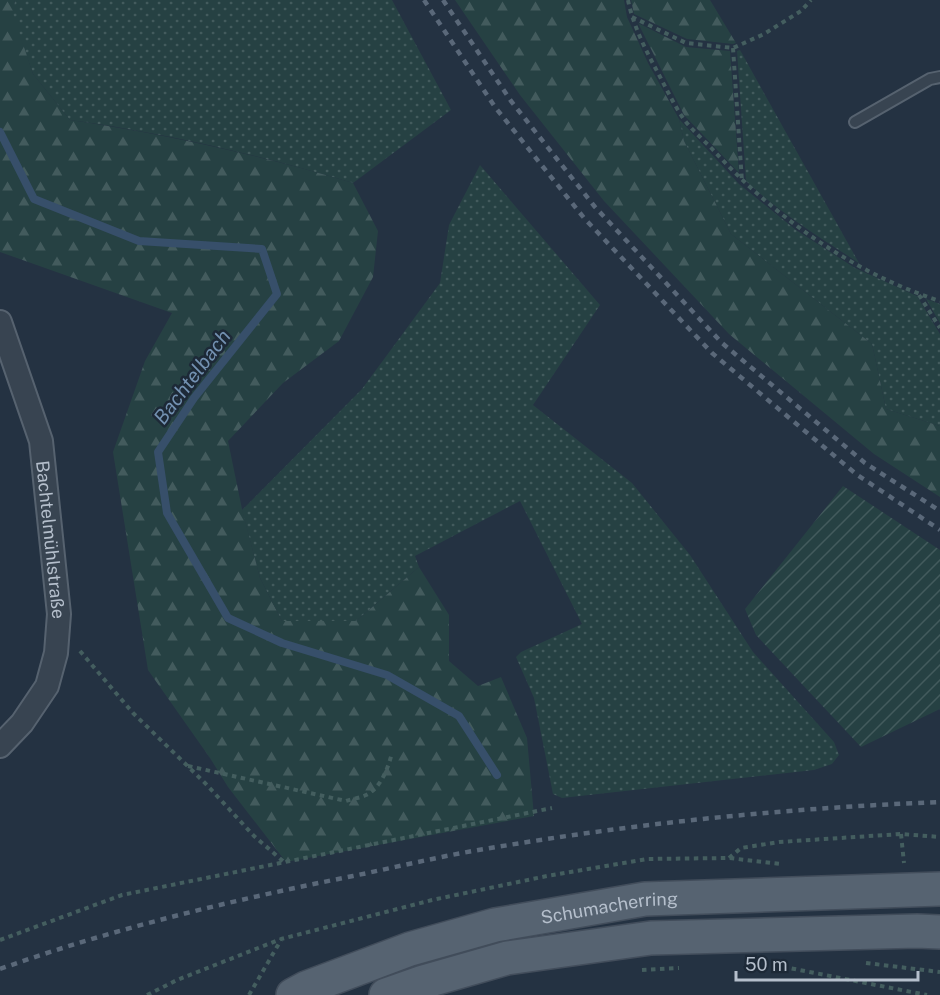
<svg xmlns="http://www.w3.org/2000/svg" width="940" height="995" font-family="'Public Sans',sans-serif">
	<defs>
		<pattern id="grass-dots" width="8" height="8" patternUnits="userSpaceOnUse" patternTransform="scale(1.5)"><rect width="8" height="8" fill="#264143"/><path d="M2 2h.1M6 6h.1" fill="none" stroke="#435b5d" stroke-width="1.8" stroke-linecap="round"/></pattern>
		<pattern id="forest-firs" width="22" height="20" patternUnits="userSpaceOnUse" patternTransform="scale(1.5)"><rect width="22" height="20" fill="#264143"/><path d="M5 1l3.5 6h-7zM16 11l3.5 6h-7z" fill="#435b5d"/></pattern>
		<pattern id="garden-furrows" width="10" height="10" patternUnits="userSpaceOnUse" patternTransform="scale(1.5)"><rect width="10" height="10" fill="#264143"/><path d="M-1 1l2-2M0 10L10 0M9 11l2-2" fill="none" stroke="#435b5d"/></pattern>
	</defs>
	<rect width="100%" height="100%" fill="#243242"/>
	<path fill="url(#grass-dots)" d="M15,0H392L451,110L353,183C260,155 165,133 70,120L33,74L12,14Z
		M740,50L859,263C819,237 780,213 746,181L737,51Z
		M679,119L739,184L796,230L855,268L917,296L940,334V426L886,409L872,344L731,234L684,141Z
		M480,165L600,305L533,405L632,483L690,555L753,652L834,742L839,755L832,764L814,770L562,798L553,794L534,698L516,657L521,652L582,624L520,501L415,556L419,567L356,621H282L260,578L242,510L362,389L440,283L449,225Z
		M926,299L940,304V323Z"/>
	<path fill="url(#forest-firs)" d="M0,0H15L13,14L33,74L70,120C165,134 260,155 353,183L378,231L373,277L339,341L283,383L228,441L242,509L260,578L282,621H356L419,567L449,615V661L478,686L501,677L527,738L534,816L286,862L228,787L210,758L148,670L113,452L145,361L172,313L0,252Z
		M455,0H624L627,17L648,63L679,119L684,141L731,234L872,344L886,409L940,426V497L874,454L729,334L604,201L520,95Z
		M631,0H710L736,43L733,44L687,39L634,14Z
		M638,23L686,47L730,51L739,173L684,115Z"/>
	<path fill="url(#garden-furrows)" d="M843,486L940,550V709L861,747L756,635L745,609Z"/>
	<g fill="none" stroke-linecap="round" stroke-linejoin="round">
		<path stroke="#374f6a" stroke-width="8" d="M0,132L34,199L139,241L262,249L277,294L194,398L158,452L167,513L228,618L282,643L387,675L459,716L497,775"/>
		<defs>
			<path id="lane" d="M855,122L930,79L940,77"/>
			<g id="street">
				<path id="s1" d="M0,322L41,441L59,614L56,653L47,686L22,723L0,746"/>
			</g>
			<g id="primary">
				<path id="s2" d="M293,995L306,988L410,949L495,925L645,899L940,889"/>
				<path d="M386,995L423,982L507,958L651,938L917,931L940,932"/>
			</g>
		</defs>
		<use href="#lane" stroke="#56626f" stroke-width="14"/>
		<use href="#street" stroke="#56626f" stroke-width="26"/>
		<use href="#primary" stroke="#424d5b" stroke-width="36"/>
		<path stroke="#445e5f" stroke-width="4" stroke-dasharray="4.5 4.5" stroke-linecap="butt" d="M628,0C633,25 645,49 657,71C665,86 672,101 681,115C690,129 704,140 715,152C776,218 853,273 940,301
			M632,17L686,43L733,48L764,34L801,11L811,0
			M733,48L742,182
			M919,295L940,328
			M80,651L133,713L205,783L254,836L284,862
			M188,766L346,801C352,799 360,798 366,795C381,788 388,768 392,753
			M901,834L904,863
			M729,858L741,848L779,842L901,834L940,837
			M0,940L122,895L552,808
			M866,963L940,972
			M774,965L927,995
			M642,970L679,968
			M147,995L177,980L281,939L432,900L547,876L647,859L729,858L781,864
			M249,995L281,940"/>
		<use href="#lane" stroke="#384451" stroke-width="10"/>
		<use href="#street" stroke="#384451" stroke-width="22"/>
		<use href="#primary" stroke="#566371" stroke-width="33"/>
		<path stroke="#5a6879" stroke-width="4.5" stroke-dasharray="6 6" stroke-linecap="butt" d="M424,0L495,107L584,218L712,353L856,474L940,530
			M443,0L511,101L595,207L722,343L865,463L940,511
			M0,969C115,928 233,900 353,876C397,867 441,856 485,849C636,823 788,808 940,802"/>
	</g>
	<g text-anchor="middle" dominant-baseline="central" stroke-width="5" stroke-linejoin="round" paint-order="stroke">
		<g font-size="18" fill="#b5bfcc" stroke="#1d2937">
			<text stroke="none"><textPath href="#s1" startOffset="225">Bachtelmühlstraße</textPath></text>
			<text stroke="none"><textPath href="#s2" startOffset="330">Schumacherring</textPath></text>
		</g>
		<g font-size="20" font-style="italic" fill="#7391b1" stroke="#1d2937">
			<text transform="translate(192 377) rotate(-53)">Bachtelbach</text>
		</g>
	</g>
	<path d="M736 971v9h182v-9" fill="none" stroke="#b5bfcc" stroke-width="3"/>
	<text x="745" y="971" font-size="18" fill="#b5bfcc" stroke="#1d2937" stroke-width="4.5" paint-order="stroke">50 m</text>
</svg>
